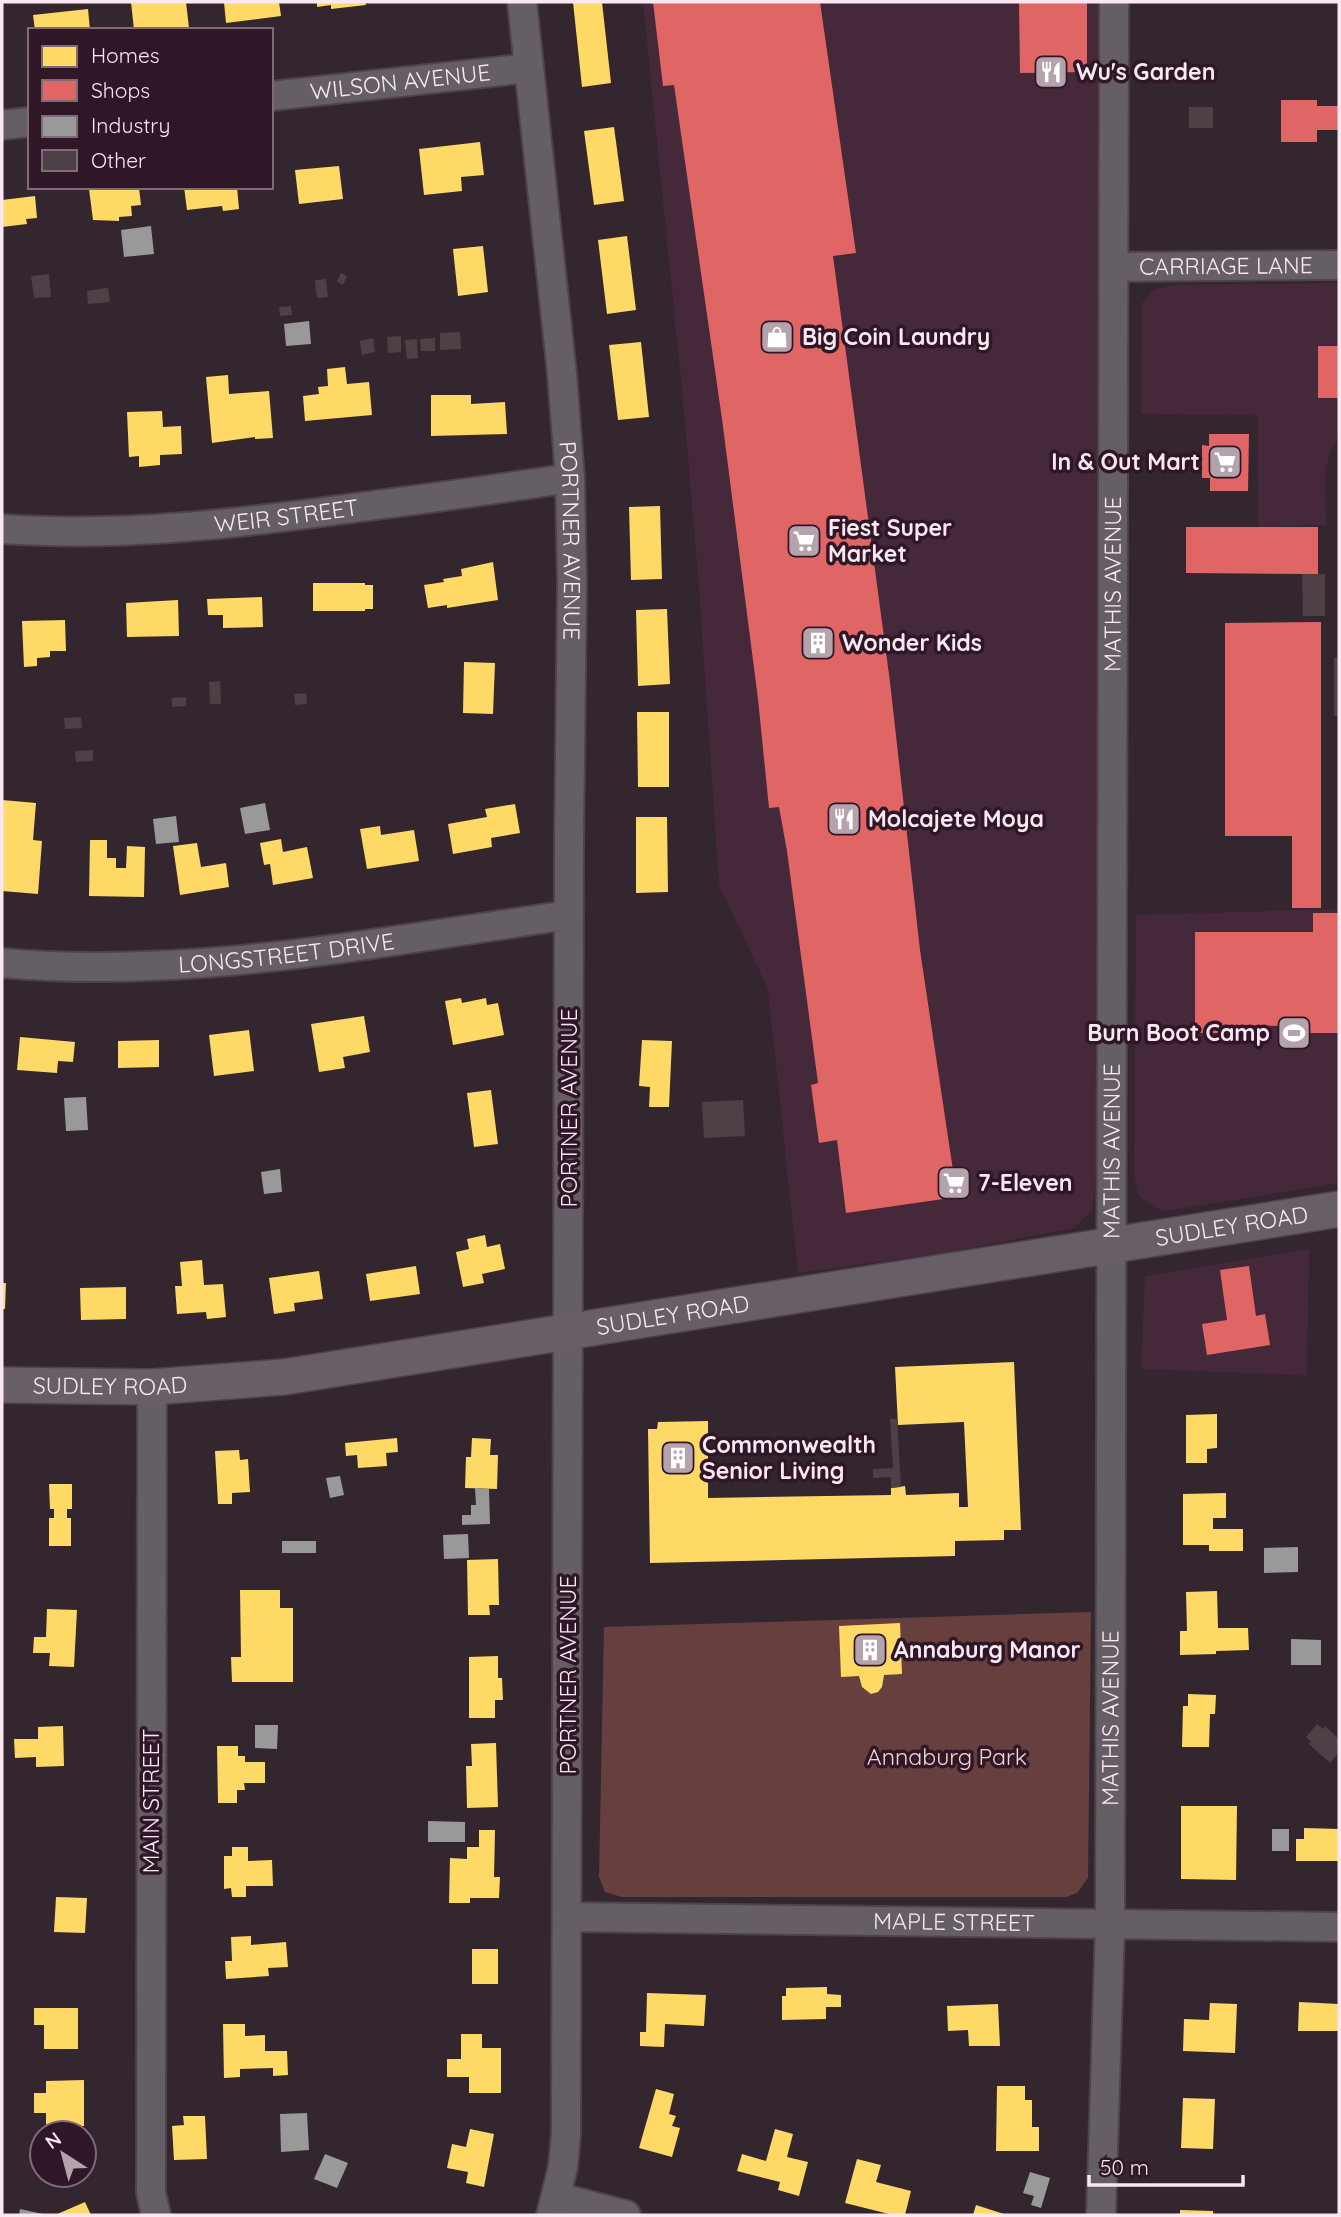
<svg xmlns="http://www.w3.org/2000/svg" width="1341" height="2217" font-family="Quicksand,sans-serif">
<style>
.built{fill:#45283a}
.green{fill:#683f3f}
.homes{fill:#ffd966}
.shops{fill:#e06666}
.industry{fill:#999}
.building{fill:#4d4046}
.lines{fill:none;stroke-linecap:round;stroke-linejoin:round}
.minor-casing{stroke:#4f4249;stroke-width:32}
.major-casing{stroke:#4f4249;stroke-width:38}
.minor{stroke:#655f65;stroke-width:28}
.major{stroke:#685e67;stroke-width:35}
.labels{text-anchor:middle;stroke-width:7;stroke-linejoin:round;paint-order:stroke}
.poi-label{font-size:23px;font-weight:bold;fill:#f9e7f1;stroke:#2f1727;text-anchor:start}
.street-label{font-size:23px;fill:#f9e7f1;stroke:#2f1727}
.park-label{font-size:23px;fill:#f5d3d0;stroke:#2f1727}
</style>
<rect width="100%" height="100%" fill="#34262f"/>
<path class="built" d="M643 2H1099L1102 814 1095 1186 1092 1211 1074 1228 943 1253 798 1273 768 989 719 885 699 589 684 410Z
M1339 283V433L1328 459 1325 475 1326 525 1258 527V415L1141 414 1142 303 1154 290 1174 285Z
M1339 909V1183L1166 1211 1156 1208 1139 1196 1134 1176 1136 915Z
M1309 1249 1307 1375 1141 1369 1145 1276Z"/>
<path class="green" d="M1091 1612 1088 1878 1077 1893 1066 1897H622L605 1892 599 1877 604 1627Z"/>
<path class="homes" d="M131 2H186L189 28 134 30Z
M224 2H279L281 16 226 23Z
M317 2H365L366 5 331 9V5L317 7Z
M573 2H602L611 83 582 87Z
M88 9 90 30H35L33 15Z
M614 127 624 201 594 205 584 131Z
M480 142 484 175 461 177 462 191 424 195 419 149Z
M339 166 343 199 299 204 295 170Z
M105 187 139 188 141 205 131 206 132 216 119 217V221L93 220 89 189Z
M184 187H237L239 209 223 211 222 206 187 210Z
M35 196 37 218 26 219 27 224 2 227V200Z
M627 236 636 310 607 314 598 240Z
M483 246 488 292 458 296 453 249Z
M641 342 649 417 618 420 609 345Z
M345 367 347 384 369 382 372 415 305 421 303 396 319 394 318 387 328 386 327 369Z
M228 375 229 394 269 391 273 438 255 439V437L212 443 206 377Z
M431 395H471V404L505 402 507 434 431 436Z
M162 411 163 427 181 426 182 454 160 455V465L139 467V456L129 457 127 412Z
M660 506 662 579 631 580 629 507Z
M493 562 498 600 447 608V605L428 608 424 585 444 582 443 579 462 576 461 569Z
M313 583H365V585H373V609H365V611H313Z
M262 597 263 627 223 628V615H208L207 599Z
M178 600 179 636 127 637 126 603Z
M667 609 670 684 638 686 636 610Z
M65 620 66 651H50V657L37 658V666L24 667 22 621Z
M464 662 495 663 493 714 463 713Z
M637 712H669V787H638Z
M2 800 36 803 33 840 42 841 38 894 2 891Z
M515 804 520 833 491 838 492 847 453 854 448 824 487 817 485 809Z
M636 817H667L668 892 636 893Z
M380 826 381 835 414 830 419 861 367 869 360 829Z
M281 839 283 852 307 847 313 878 273 885 270 864 264 865 260 843Z
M90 840H107V858H116V868H126L127 846 145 847 144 897 89 896Z
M197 843 201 867 226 863 229 887 180 895 173 846Z
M461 998 462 1003 486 998 487 1005 498 1003 504 1035 453 1045 445 1001Z
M364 1016 370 1052 343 1057 345 1068 319 1072 311 1024Z
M249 1030 254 1071 214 1076 209 1035Z
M20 1037 75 1042 73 1062 58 1061 57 1073 17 1070Z
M159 1040V1067L118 1068V1041Z
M642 1040 672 1041 669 1107H649L650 1087 639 1086Z
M491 1090 498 1144 474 1147 467 1093Z
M485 1235 487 1247 500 1244 505 1269 482 1274 484 1283 463 1287 456 1252 469 1249 467 1239Z
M202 1260 204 1285 223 1284 226 1317 207 1319 206 1312 177 1314 175 1286H182L180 1262Z
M416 1266 420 1294 370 1301 366 1274Z
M319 1271 323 1299 294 1303 295 1311 274 1314 269 1278Z
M2 1283H6L5 1309H2Z
M126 1287V1319L81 1320 80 1288Z
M1014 1362 1021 1530H1004V1540L955 1541V1556L650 1563 648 1429H657L658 1422 708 1421V1498L891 1495V1488L905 1486 906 1495 959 1493V1507H968L964 1422 898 1425 895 1367Z
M1217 1414V1448L1207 1449V1463H1186V1415Z
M397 1438 398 1452 386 1453 387 1466 358 1468 357 1455 346 1456 345 1443Z
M472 1438 491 1439 490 1455H498L497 1489 465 1488 466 1457H471Z
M239 1450 240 1460 248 1459 250 1492 232 1493V1504H218L215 1451Z
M49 1484H72V1509H67V1518H71V1546H49V1518H54V1509H50Z
M1226 1493V1518H1213V1529H1243V1551H1209V1545H1183V1494Z
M498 1559 499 1605H489L490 1615H468L467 1560Z
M240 1590H280V1608H293V1682H232L231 1657H241Z
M1217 1591 1218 1628H1248L1249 1650 1216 1651V1654L1180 1655V1631H1187L1186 1592Z
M47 1609 77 1610 74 1667 49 1666 50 1653H33L34 1637H46Z
M900 1623 902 1674 884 1675 882 1687 878 1692 871 1694 862 1687 859 1676 841 1677 839 1626Z
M498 1656V1678H502L503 1700H495V1718H469V1657Z
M1188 1694 1216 1695 1215 1714H1210L1209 1747H1182L1183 1706H1188Z
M63 1726 64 1766 36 1767V1757L15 1758 14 1739H38V1727Z
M496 1743 498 1807 467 1808 466 1766H472L471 1744Z
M217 1746H238V1756H245V1762H265V1783H244L245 1790H237V1803H218Z
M1181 1806H1237L1236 1880 1181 1879Z
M1304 1828 1339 1829V1861H1296V1839H1304Z
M479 1830H495L494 1877H500L499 1898H470V1903H449L450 1858 467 1859V1847H479Z
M232 1847H248V1861L272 1860 273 1886H246V1897H232L231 1888 224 1889V1856H232Z
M56 1897 87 1898 85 1933 54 1932Z
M251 1936V1945L286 1942 288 1967 268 1968 269 1976 226 1979 225 1961H232L231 1937Z
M472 1949H498V1984H472Z
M827 1987V1994L841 1995V2007H826V2019L782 2020V1996H786V1988Z
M647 1993 706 1995 704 2026 665 2024 664 2047 640 2046V2032H646Z
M1299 2002 1339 2004V2031H1298Z
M1210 2003 1237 2004 1235 2053 1183 2051 1184 2019 1209 2020Z
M998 2004 1000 2046H969L968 2030 948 2031 947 2006Z
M34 2008H78V2049H44V2025H34Z
M223 2024H245V2036L265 2035V2051H287L288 2075 273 2076V2068L240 2069V2077L224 2078Z
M461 2034H482V2048H501V2093H469V2077H447V2059H461Z
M84 2080V2126H46V2113H34V2093H46V2081Z
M997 2086H1025V2100H1032V2127H1039V2151H996Z
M656 2089 674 2094 669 2114 676 2116 672 2126 680 2128 672 2157 639 2148Z
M1183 2098 1215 2099 1213 2149 1181 2148Z
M183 2116H205L207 2159 174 2160 172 2126 184 2125Z
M470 2129 494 2134 484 2187 466 2183 468 2172 447 2168 452 2144 466 2147Z
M775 2129 793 2134 787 2157 808 2162 799 2196 778 2190 780 2182 737 2171 742 2154 766 2161Z
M857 2159 881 2165 876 2182 911 2191 905 2215H893L845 2203Z
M85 2202 91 2215H55Z
M976 2205 1007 2215H973Z
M1180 2210 1213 2211V2215H1180Z"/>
<path class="shops" d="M653 2H820L856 253 833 256 890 682 920 950 957 1197 846 1213 837 1140 819 1143 811 1085 818 1083 787 851 779 807 769 808 758 699 722 419 674 85 663 86Z
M1019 2H1087V72L1020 73Z
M1281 100H1317V106H1339V130H1317V142H1281Z
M1318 346H1339V398H1318Z
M1209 434H1249L1248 491H1210V478H1202V445L1209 446Z
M1186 527H1318V574L1186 573Z
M1321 622V908H1292V836H1225V623Z
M1313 913H1339V1033H1279L1280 1026 1238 1025V1033H1195V932H1313Z
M1249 1266 1256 1316 1265 1314 1270 1345 1207 1355 1202 1324 1227 1320 1220 1270Z"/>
<path class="industry" d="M151 226 154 254 124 257 121 230Z
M309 321 311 344 286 346 284 324Z
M265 803 270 830 245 834 240 808Z
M176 816 179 842 156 844 153 819Z
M86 1097 88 1130 66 1131 64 1098Z
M280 1169 282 1192 264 1194 261 1172Z
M340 1476 344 1495 330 1498 326 1478Z
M475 1488 489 1489 490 1524 462 1525V1515H471V1505H476Z
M468 1534 469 1558 444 1559 443 1535Z
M282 1541H316V1553H282Z
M1298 1547V1572L1264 1573V1548Z
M1291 1639 1321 1640V1665H1291Z
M255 1725H278L277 1749 255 1748Z
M428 1821 465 1822V1842H428Z
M1272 1829H1289V1851H1272Z
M307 2113 309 2150 281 2152 280 2114Z
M325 2154 348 2163 337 2188 314 2179Z
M1030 2172 1050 2178 1041 2208 1031 2205 1034 2196 1023 2193Z
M20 2209 43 2214V2215H19Z"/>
<path class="building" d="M1189 107H1213V128H1189Z
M341 273 347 276 343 285 337 282Z
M49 274 51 297 34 298 31 276Z
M326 279 328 297 317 298 315 280Z
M108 288 110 302 88 304 87 291Z
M291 306 292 315 280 316 279 307Z
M460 332 461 349 440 350V333Z
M401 336V352L388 353 387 337Z
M373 338 375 352 362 355 360 341Z
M435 338V351H421L420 339Z
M417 339 418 358 407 359 405 340Z
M1302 574H1325V616H1303Z
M1334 658H1339V716H1334Z
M220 681 221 704H210L209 682Z
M306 693 307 704 295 705 294 694Z
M186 697V706L172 707V698Z
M81 717 82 728 65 729 64 718Z
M93 750V761L76 762 75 751Z
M743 1100 745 1136 704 1138 702 1102Z
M890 1419H897L901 1487 891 1488V1477L873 1478V1469L893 1468Z
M1317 1724 1323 1729 1325 1726 1339 1739V1752L1330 1763 1309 1744 1311 1741 1306 1737Z"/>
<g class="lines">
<defs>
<g id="minor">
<path id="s1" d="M522 2 562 374 570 478 572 584 569 843 566 2134 563 2167 551 2215"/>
<path id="s2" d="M271 96 529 68"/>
<path d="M2 125 30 122"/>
<path id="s3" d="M1114 267 1339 265"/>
<path id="s4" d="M2 529C120 537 236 524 353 508 425 499 498 489 570 478"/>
<path id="s5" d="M2 963C192 980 382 941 569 915"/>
<path d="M152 1387 151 2193 156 2215"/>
<path id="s6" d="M567 1917 1339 1927"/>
<path d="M557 2197 626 2215"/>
<path id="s7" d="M1101 2215 1110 1925 1114 2"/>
</g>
<g id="major">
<path id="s8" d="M2 1385 152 1387 284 1377 1339 1209"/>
</g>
</defs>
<use href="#minor" class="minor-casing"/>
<use href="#major" class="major-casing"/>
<use href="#minor" class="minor"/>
<use href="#major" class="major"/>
</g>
<defs>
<symbol id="restaurant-square" viewBox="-11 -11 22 22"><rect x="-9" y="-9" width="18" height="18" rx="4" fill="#b4a3ad" stroke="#2f1727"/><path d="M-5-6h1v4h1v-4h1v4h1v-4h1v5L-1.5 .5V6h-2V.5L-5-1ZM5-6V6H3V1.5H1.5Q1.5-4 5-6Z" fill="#fff"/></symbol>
<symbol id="shop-square" viewBox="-11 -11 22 22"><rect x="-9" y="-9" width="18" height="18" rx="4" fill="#b4a3ad" stroke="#2f1727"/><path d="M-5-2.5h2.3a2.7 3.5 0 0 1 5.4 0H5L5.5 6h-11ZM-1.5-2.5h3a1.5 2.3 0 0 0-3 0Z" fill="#fff"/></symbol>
<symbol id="supermarket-square" viewBox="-11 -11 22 22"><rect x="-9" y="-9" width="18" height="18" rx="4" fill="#b4a3ad" stroke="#2f1727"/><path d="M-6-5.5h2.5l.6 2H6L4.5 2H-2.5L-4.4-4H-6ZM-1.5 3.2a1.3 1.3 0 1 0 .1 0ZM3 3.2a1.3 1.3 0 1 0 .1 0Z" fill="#fff"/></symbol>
<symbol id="building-square" viewBox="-11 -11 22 22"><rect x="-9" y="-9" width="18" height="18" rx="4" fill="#b4a3ad" stroke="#2f1727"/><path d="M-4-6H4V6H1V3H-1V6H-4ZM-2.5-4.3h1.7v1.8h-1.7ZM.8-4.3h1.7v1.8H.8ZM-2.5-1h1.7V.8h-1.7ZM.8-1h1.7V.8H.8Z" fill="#fff"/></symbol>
<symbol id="stadium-square" viewBox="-11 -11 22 22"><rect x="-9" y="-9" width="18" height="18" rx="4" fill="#b4a3ad" stroke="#2f1727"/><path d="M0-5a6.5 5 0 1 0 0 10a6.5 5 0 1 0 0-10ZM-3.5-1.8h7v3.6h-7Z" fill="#fff"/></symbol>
</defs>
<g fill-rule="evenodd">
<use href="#restaurant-square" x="1032" y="53" width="38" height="38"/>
<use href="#shop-square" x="758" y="318" width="38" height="38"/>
<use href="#supermarket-square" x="1206" y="443" width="38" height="38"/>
<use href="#supermarket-square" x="785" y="522" width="38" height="38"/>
<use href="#building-square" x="799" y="624" width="38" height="38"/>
<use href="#restaurant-square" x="825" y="800" width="38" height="38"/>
<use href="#stadium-square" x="1275" y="1014" width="38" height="38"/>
<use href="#supermarket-square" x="935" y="1164" width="38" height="38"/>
<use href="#building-square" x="659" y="1439" width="38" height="38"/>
<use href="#building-square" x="851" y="1631" width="38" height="38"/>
</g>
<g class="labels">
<g class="poi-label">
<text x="1076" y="80">Wu's Garden</text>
<text x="802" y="345">Big Coin Laundry</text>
<text x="1200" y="470" text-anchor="end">In &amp; Out Mart</text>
<text x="828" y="536">Fiest Super<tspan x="828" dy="26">Market</tspan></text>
<text x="842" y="651">Wonder Kids</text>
<text x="868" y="827">Molcajete Moya</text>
<text x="1270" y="1041" text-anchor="end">Burn Boot Camp</text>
<text x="978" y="1191">7-Eleven</text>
<text x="702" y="1453">Commonwealth<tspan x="702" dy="26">Senior Living</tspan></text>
<text x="894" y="1658">Annaburg Manor</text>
</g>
<g class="street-label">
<text dy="8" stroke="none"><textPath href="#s2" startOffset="130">WILSON AVENUE</textPath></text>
<text dy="8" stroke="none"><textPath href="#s3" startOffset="112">CARRIAGE LANE</textPath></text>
<text dy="8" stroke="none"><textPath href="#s4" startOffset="285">WEIR STREET</textPath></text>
<text dy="8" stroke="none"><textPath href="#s1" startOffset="541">PORTNER AVENUE</textPath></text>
<text dy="8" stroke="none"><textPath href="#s7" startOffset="1631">MATHIS AVENUE</textPath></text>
<text dy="8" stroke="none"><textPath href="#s5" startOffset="285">LONGSTREET DRIVE</textPath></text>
<text transform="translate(569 1108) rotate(-90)" y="8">PORTNER AVENUE</text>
<text dy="8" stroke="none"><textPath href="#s7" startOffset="1064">MATHIS AVENUE</textPath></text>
<text dy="8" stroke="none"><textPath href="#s8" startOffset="1242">SUDLEY ROAD</textPath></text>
<text dy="8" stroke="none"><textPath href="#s8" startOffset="676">SUDLEY ROAD</textPath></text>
<text dy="8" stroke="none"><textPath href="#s8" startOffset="108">SUDLEY ROAD</textPath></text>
<text transform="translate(568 1675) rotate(-90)" y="8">PORTNER AVENUE</text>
<text dy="8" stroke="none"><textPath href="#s7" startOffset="497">MATHIS AVENUE</textPath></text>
<text transform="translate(151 1801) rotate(-90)" y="8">MAIN STREET</text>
<text dy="8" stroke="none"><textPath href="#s6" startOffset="387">MAPLE STREET</textPath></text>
</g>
<g class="park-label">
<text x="947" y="1765">Annaburg Park</text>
</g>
</g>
<rect width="1341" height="2217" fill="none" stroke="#f9e7f1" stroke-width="7"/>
<rect x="28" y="28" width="245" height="161" fill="#2f1727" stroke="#806a78" stroke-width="2"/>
<rect x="42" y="46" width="35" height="21" fill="#ffd966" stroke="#806a78" stroke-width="2"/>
<text x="91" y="63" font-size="21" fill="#f9e7f1">Homes</text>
<rect x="42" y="80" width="35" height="21" fill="#e06666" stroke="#806a78" stroke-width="2"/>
<text x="91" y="98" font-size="21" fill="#f9e7f1">Shops</text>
<rect x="42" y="116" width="35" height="21" fill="#999999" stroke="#806a78" stroke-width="2"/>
<text x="91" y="133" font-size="21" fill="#f9e7f1">Industry</text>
<rect x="42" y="150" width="35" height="21" fill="#4d4046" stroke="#806a78" stroke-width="2"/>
<text x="91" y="168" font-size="21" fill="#f9e7f1">Other</text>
<g transform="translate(63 2154) rotate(324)"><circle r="33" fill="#2f1727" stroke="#806a78" stroke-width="2"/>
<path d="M0-5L12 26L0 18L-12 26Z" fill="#b4a3ad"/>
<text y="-10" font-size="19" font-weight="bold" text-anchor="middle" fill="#f9e7f1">N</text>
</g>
<path d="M1089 2175v10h154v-10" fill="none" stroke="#f9e7f1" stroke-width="3.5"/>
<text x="1100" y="2175" font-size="21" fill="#f9e7f1" stroke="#2f1727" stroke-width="5" paint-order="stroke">50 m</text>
</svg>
